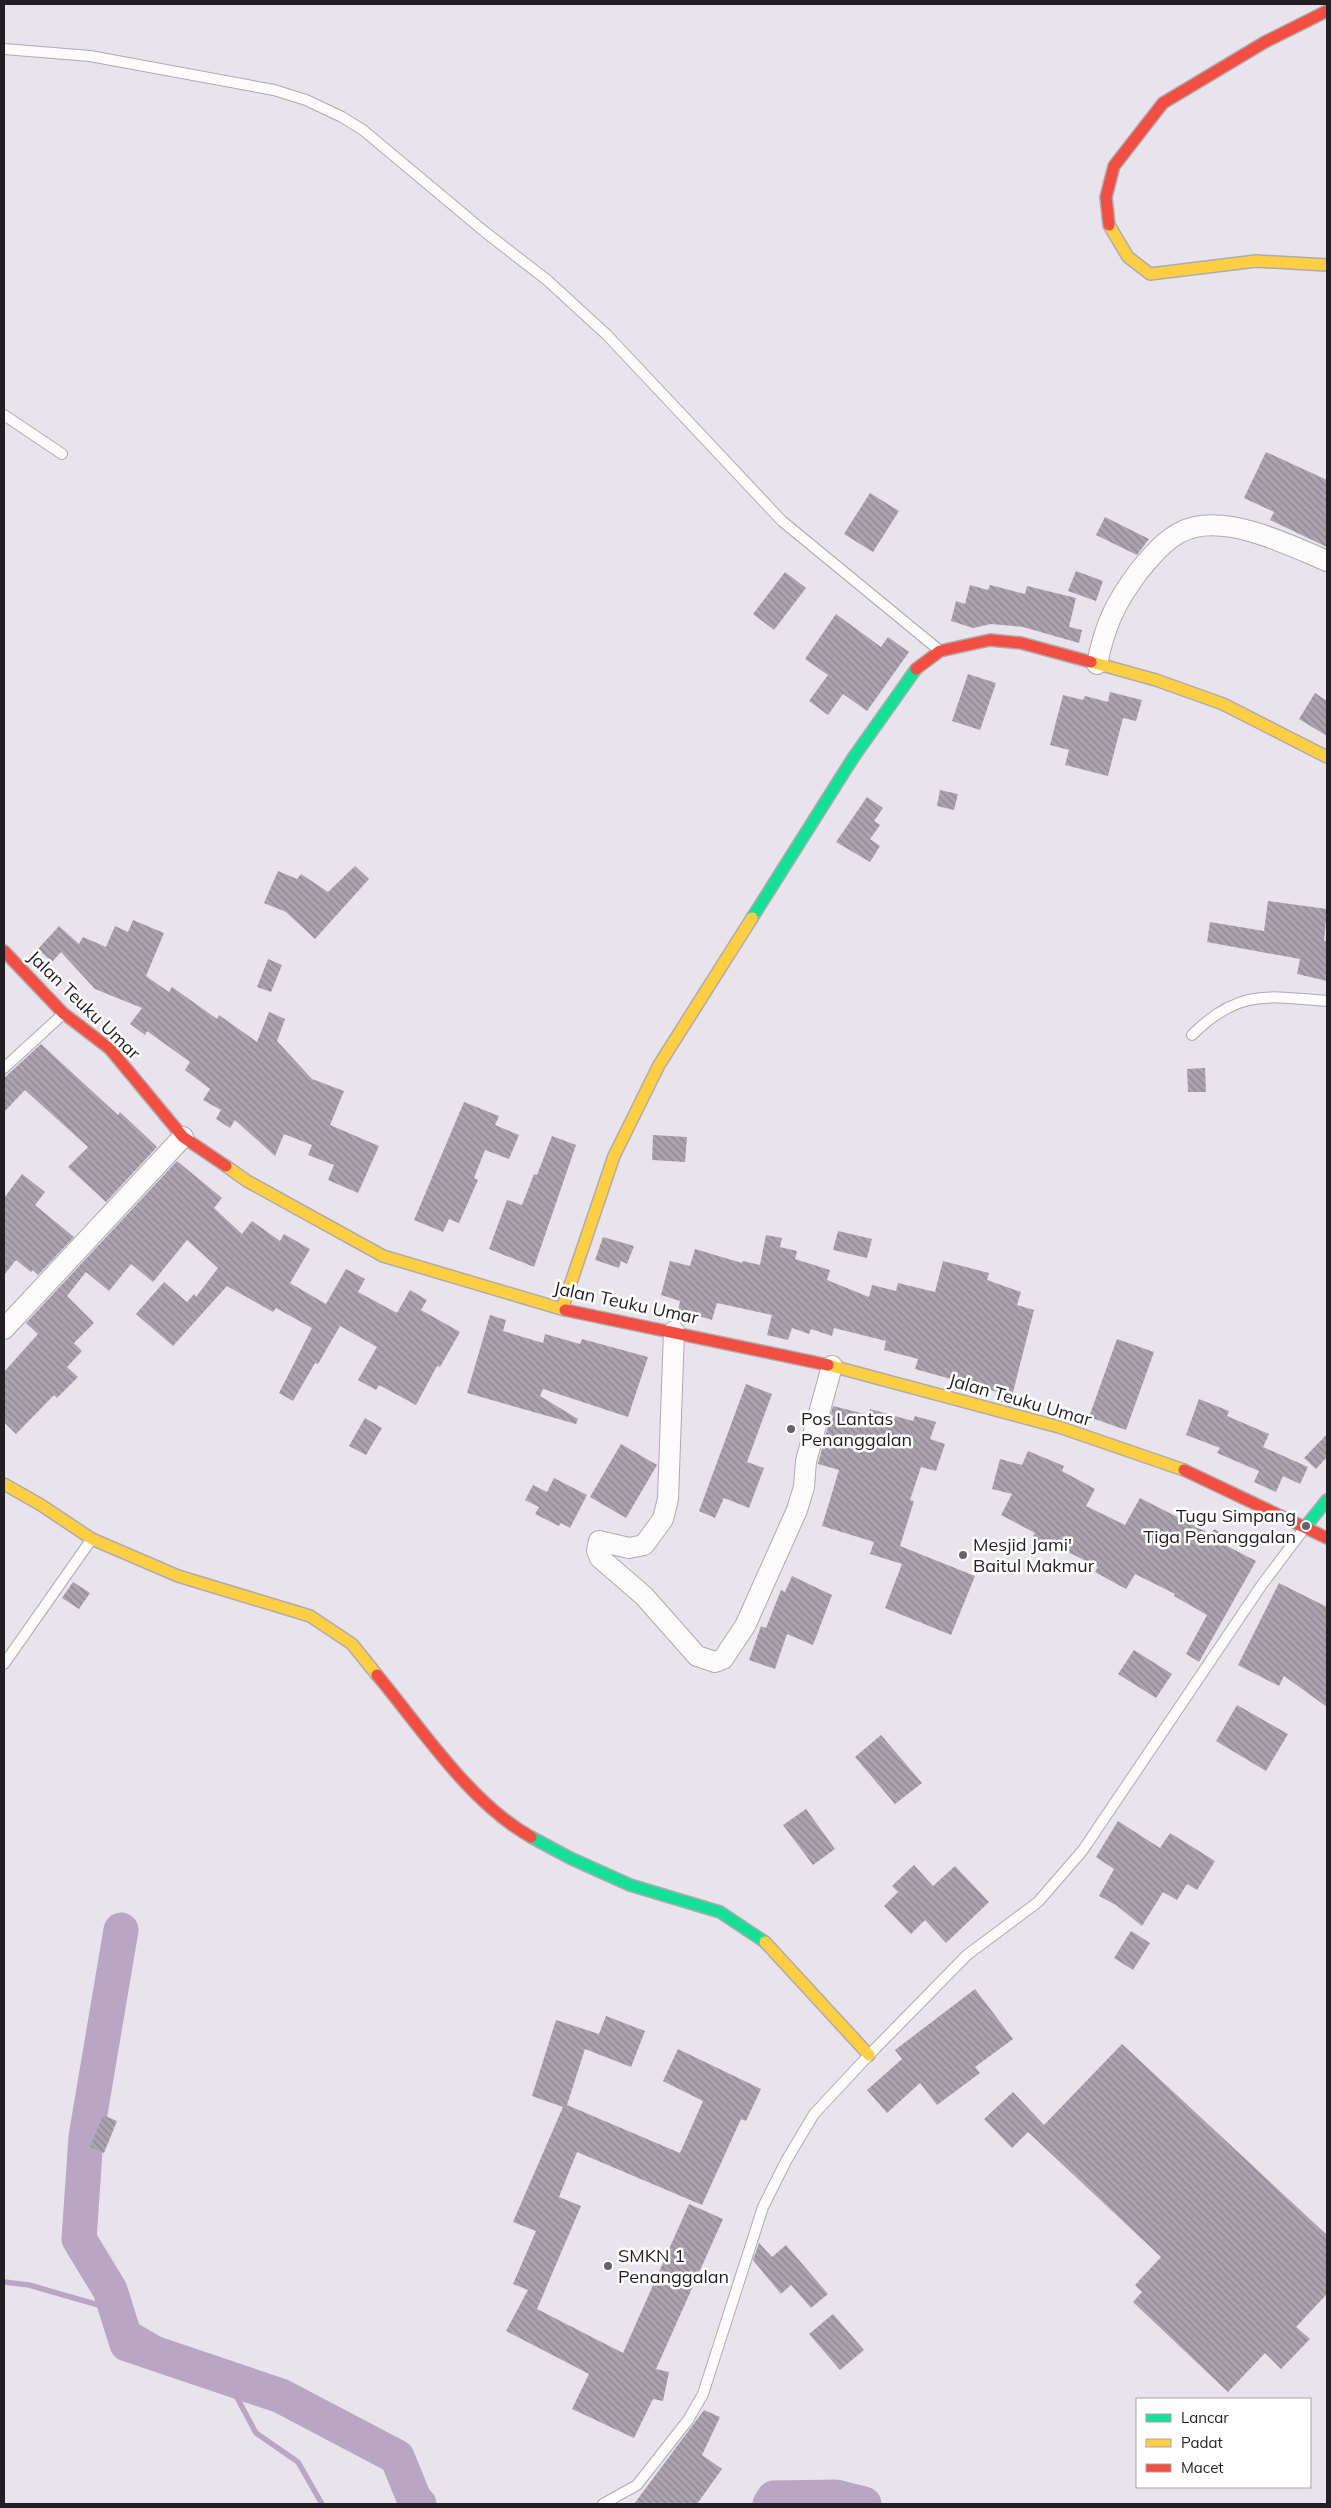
<svg xmlns="http://www.w3.org/2000/svg" width="1331" height="2508" font-family="Mulish,sans-serif">
<style>
.lines{fill:none;stroke-linecap:round;stroke-linejoin:round}
.stream{stroke:#b9a6c4;stroke-width:5.5}
.river{stroke:#b9a6c4;stroke-width:35}
.building{fill:url(#building-back-hatch)}
.lane-casing{stroke:#aeaab1;stroke-width:12}
.street-casing{stroke:#aeaab1;stroke-width:22}
.fast-casing{stroke:#aeaab1;stroke-width:14}
.slow-casing{stroke:#aeaab1;stroke-width:14}
.jam-casing{stroke:#aeaab1;stroke-width:14}
.lane{stroke:#fcfbfc;stroke-width:10}
.street{stroke:#fcfbfc;stroke-width:20}
.fast{stroke:#16e098;stroke-width:11}
.slow{stroke:#ffcf43;stroke-width:11}
.jam{stroke:#f24e42;stroke-width:11}
.poi-dot{fill:#68646a;stroke:#fff;stroke-width:2}
.labels{text-anchor:middle;stroke-width:5;stroke-linejoin:round;paint-order:stroke}
.street-label{font-size:18px;fill:#221f24;stroke:#fff}
.poi-label{font-size:18px;fill:#221f24;stroke:#fff;text-anchor:start}
</style>
<defs>
<pattern id="building-back-hatch" width="6" height="6" patternUnits="userSpaceOnUse" patternTransform="scale(1.25)"><rect width="6" height="6" fill="#aba4b0"/><path d="M-1 5l2 2M0 0l6 6M5-1l2 2" fill="none" stroke="#8b858f"/></pattern>
</defs>
<rect width="100%" height="100%" fill="#e9e4ec"/>
<g class="lines">
<path class="stream" d="M4 2282 29 2285 102 2306 216 2372 233 2390 256 2433 298 2462 322 2504"/>
<path class="river" d="M121 1930 86 2137 79 2239 110 2290 127 2344 281 2396 397 2457 415 2501 419 2504
M770 2504 774 2498 836 2497 864 2504"/>
</g>
<path class="building" d="M1266 452 1327 480V547L1270 520 1274 512 1244 498Z
M870 493 899 511 873 552 844 534Z
M1105 517 1149 539 1137 555 1096 535Z
M1076 571 1103 581 1096 601 1068 591Z
M785 572 806 588 774 630 753 614Z
M970 585 988 590 990 585 1025 594 1027 586 1076 598 1069 627 1082 630 1079 643 1023 627 991 624 973 628 951 621 956 601 965 604Z
M836 614 881 647 888 637 909 652 867 711 843 694 828 715 809 701 828 675 805 659Z
M968 674 996 683 980 730 952 721Z
M1110 692 1142 700 1136 721 1123 718 1108 776 1065 765 1069 750 1050 745 1063 695 1083 700 1085 696 1108 702Z
M1315 693 1327 701V736L1299 719Z
M940 790 958 794 954 810 937 806Z
M867 797 883 808 874 821 880 825 870 839 880 846 870 862 836 842Z
M355 866 369 879 315 939 286 912 264 903 278 871 297 879 301 874 328 892Z
M1268 901 1327 909 1324 941H1327V981L1297 974 1300 959 1207 942 1210 922 1264 931Z
M133 920 164 933 146 976 169 992 172 987 217 1019 219 1015 257 1042 269 1012 285 1019 277 1041 312 1079 344 1091 330 1125 379 1146 358 1193 328 1180 334 1165 308 1155 312 1145 284 1134 275 1156 235 1120 230 1128 216 1119 221 1110 203 1100 210 1089 185 1070 190 1062 147 1031 145 1035 130 1024 142 1008 95 989 61 952 52 962 38 949 59 926 79 944 83 937 106 947 115 926 128 932Z
M268 959 282 965 271 992 257 987Z
M41 1044 118 1115 120 1112 157 1147 106 1202 68 1167 88 1147 25 1090 4 1112V1078Z
M1205 1068 1206 1092H1188L1187 1069Z
M464 1102 499 1116 495 1125 519 1135 509 1159 485 1150 474 1178 478 1180 459 1223 449 1219 443 1232 414 1220Z
M653 1135 687 1137 685 1162 652 1160Z
M552 1136 576 1145 534 1267 489 1249 507 1200 522 1205 534 1174 537 1175Z
M177 1161 222 1198 214 1208 242 1234 252 1221 280 1241 284 1234 310 1249 290 1283 326 1304 346 1269 365 1279 358 1292 397 1313 410 1290 427 1300 421 1310 460 1332 440 1367 437 1366 416 1405 379 1385 376 1390 358 1380 377 1347 340 1326 318 1364 315 1363 293 1401 279 1393 312 1328 276 1308 273 1312 227 1286 173 1346 136 1314 164 1282 187 1302 194 1294 196 1297 218 1268 187 1240 153 1282 131 1264 109 1291 86 1272 67 1296 94 1323 74 1343 82 1351 67 1367 78 1377 57 1398 54 1395 16 1434 4 1422V1372L38 1334 26 1323Z
M22 1174 45 1192 35 1205 74 1237 38 1275 33 1270 31 1272 16 1260 4 1275V1198Z
M838 1231 872 1239 867 1258 833 1250Z
M766 1235 782 1238 780 1247 797 1251 795 1259 830 1270 827 1280 869 1297 872 1285 896 1291 898 1283 935 1292 943 1261 989 1273 987 1280 1021 1292 1017 1305 1034 1310 1012 1396 915 1369 918 1359 884 1350 886 1341 834 1328 832 1336 811 1329 809 1334 792 1328 788 1340 767 1335 772 1315 717 1303 712 1320 678 1310 680 1301 661 1295 670 1261 690 1266 695 1249 742 1263 743 1261 760 1265Z
M603 1237 634 1246 627 1264 621 1261 619 1268 595 1260Z
M490 1315 506 1320 503 1331 543 1343 545 1334 580 1344 582 1339 648 1357 628 1417 543 1389 540 1396 578 1419 576 1424 467 1393Z
M1117 1339 1154 1352 1126 1430 1089 1417Z
M746 1384 772 1394 747 1462 764 1468 749 1508 724 1498 715 1518 699 1511Z
M1199 1399 1229 1411 1227 1416 1269 1434 1263 1447 1308 1467 1300 1484 1283 1476 1276 1492 1254 1482 1259 1471 1217 1453 1220 1448 1186 1435Z
M833 1406 869 1415 870 1409 913 1421 915 1416 936 1422 930 1439 945 1444 936 1471 921 1467 910 1500 914 1501 900 1546 975 1576 951 1635 885 1608 902 1564 870 1554 874 1542 822 1526 839 1470 818 1464Z
M365 1418 382 1428 366 1455 349 1446Z
M1327 1434V1457L1316 1469 1304 1458Z
M621 1444 657 1465 626 1518 590 1497Z
M1028 1451 1064 1466 1062 1471 1095 1489 1086 1506 1125 1525 1140 1498 1211 1534 1214 1529 1231 1540 1227 1546 1256 1561 1199 1662 1186 1654 1207 1615 1174 1596 1175 1594 1135 1574 1126 1589 1095 1572 1098 1567 1062 1549 1060 1553 1032 1538 1035 1533 1001 1515 1012 1494 992 1489 1000 1459 1022 1465Z
M554 1478 587 1495 570 1528 561 1523 559 1526 535 1514 539 1507 525 1500 533 1485 547 1492Z
M792 1576 832 1595 813 1645 787 1634 775 1669 749 1660 761 1626 766 1628 781 1590 785 1592Z
M73 1582 90 1593 79 1609 62 1598Z
M1279 1583 1327 1607V1707L1284 1676 1279 1686 1238 1665Z
M1134 1650 1172 1674 1156 1698 1118 1674Z
M1237 1705 1288 1734 1266 1771 1216 1741Z
M881 1735 922 1783 895 1804 855 1757Z
M806 1809 835 1849 813 1865 783 1825Z
M1118 1821 1160 1848 1170 1833 1215 1861 1197 1890 1187 1884 1177 1900 1163 1892 1142 1926 1116 1905 1099 1896 1114 1869 1096 1857Z
M914 1865 933 1886 955 1866 989 1902 946 1943 925 1920 911 1934 884 1906 898 1892 892 1886Z
M1131 1931 1150 1943 1133 1970 1114 1958Z
M975 1989 1013 2039 975 2067 980 2073 937 2105 920 2083 887 2113 867 2090 902 2059 895 2050Z
M606 2016 645 2031 631 2067 585 2049 567 2105 680 2153 703 2101 663 2081 678 2049 761 2089 746 2121 741 2119 702 2205 577 2152 559 2197 581 2206 537 2309 623 2353 689 2204 723 2219 656 2369 669 2372 663 2401 653 2399 634 2438 572 2409 589 2374 506 2331 528 2290 513 2284 536 2231 513 2222 563 2107 532 2096 556 2020 599 2034Z
M1122 2044 1327 2235V2294L1296 2327 1310 2339 1281 2369 1265 2353 1228 2392 1133 2302 1142 2292 1135 2285 1161 2257 1028 2132 1012 2148 984 2119 1013 2092 1044 2125Z
M103 2115 117 2121 104 2153 90 2147Z
M759 2243 772 2257 786 2245 828 2294 811 2308 791 2285 781 2294 753 2260Z
M833 2314 864 2350 840 2370 809 2334Z
M704 2410 720 2417 702 2455 722 2469 697 2504H634Z"/>
<g class="lines">
<defs>
<path id="lane" d="M4 49 90 56 274 90 306 100 342 117 363 130 485 232 547 280 607 335 782 521 939 650
M4 415 62 454
M1192 1035C1238 989 1267 996 1327 1001
M4 1068 63 1014
M4 1664 91 1540
M603 2504 637 2485 688 2420 703 2394 763 2207 786 2161 814 2114 869 2055 967 1955 1038 1902 1083 1850 1261 1586 1304 1529"/>
<path id="street" d="M1097 664C1105 625 1115 603 1139 571 1154 553 1171 532 1195 527 1236 518 1291 546 1327 561
M4 1329 183 1137
M674 1331 668 1499 663 1519 644 1545 629 1548 599 1541 597 1551 600 1558 644 1596 697 1656 715 1662 723 1659 745 1626 797 1510 804 1487 806 1461 832 1366"/>
<path id="fast" d="M752 918 853 758 916 669
M1306 1526 1327 1500
M531 1837 570 1858 630 1885 720 1912 765 1942"/>
<path id="slow" d="M1109 225 1128 257 1150 274 1256 261 1327 265
M1091 662 1156 680 1223 704 1327 757
M226 1166 247 1181 383 1256 565 1310
M562 1309 614 1156 659 1065 752 918
M828 1365 1059 1427 1184 1470
M4 1484 41 1505 92 1539 178 1576 310 1616 352 1644 377 1675
M765 1942 869 2055"/>
<path id="jam" d="M1109 225 1106 197 1114 166 1163 103 1265 42 1327 11
M916 669 940 651 990 640 1021 643 1091 662
M4 951 63 1013 110 1049 183 1137 226 1166
M565 1310 828 1365
M1184 1470 1327 1538
M377 1675C422 1729 470 1803 531 1837"/>
</defs>
<use href="#lane" class="lane-casing"/>
<use href="#street" class="street-casing"/>
<use href="#fast" class="fast-casing"/>
<use href="#slow" class="slow-casing"/>
<use href="#jam" class="jam-casing"/>
<use href="#lane" class="lane"/>
<use href="#street" class="street"/>
<use href="#fast" class="fast"/>
<use href="#slow" class="slow"/>
<use href="#jam" class="jam"/>
</g>
<g class="poi-dot">
<circle cx="791" cy="1429" r="5"/>
<circle cx="1306" cy="1526" r="5"/>
<circle cx="963" cy="1555" r="5"/>
<circle cx="608" cy="2266" r="5"/>
</g>
<g class="labels">
<g class="street-label">
<text transform="translate(84 1005) rotate(44)" y="6">Jalan Teuku Umar</text>
<text transform="translate(626 1303) rotate(12)" y="6">Jalan Teuku Umar</text>
<text transform="translate(1020 1400) rotate(16)" y="6">Jalan Teuku Umar</text>
</g>
<g class="poi-label">
<text x="801" y="1425">Pos Lantas<tspan x="801" dy="21">Penanggalan</tspan></text>
<text x="1296" y="1522" text-anchor="end">Tugu Simpang<tspan x="1296" dy="21">Tiga Penanggalan</tspan></text>
<text x="973" y="1551">Mesjid Jami'<tspan x="973" dy="21">Baitul Makmur</tspan></text>
<text x="618" y="2262">SMKN 1<tspan x="618" dy="21">Penanggalan</tspan></text>
</g>
</g>
<rect width="1331" height="2508" fill="none" stroke="#221f24" stroke-width="10"/>
<rect x="1136" y="2398" width="175" height="90" fill="#ffffff" stroke="#a7a5a7"/>
<rect x="1146" y="2414" width="25" height="8" fill="#16e098" stroke="#a7a5a7"/>
<text x="1181" y="2423" font-size="15" fill="#221f24">Lancar</text>
<rect x="1146" y="2439" width="25" height="8" fill="#ffcf43" stroke="#a7a5a7"/>
<text x="1181" y="2448" font-size="15" fill="#221f24">Padat</text>
<rect x="1146" y="2464" width="25" height="8" fill="#f24e42" stroke="#a7a5a7"/>
<text x="1181" y="2473" font-size="15" fill="#221f24">Macet</text>
</svg>
